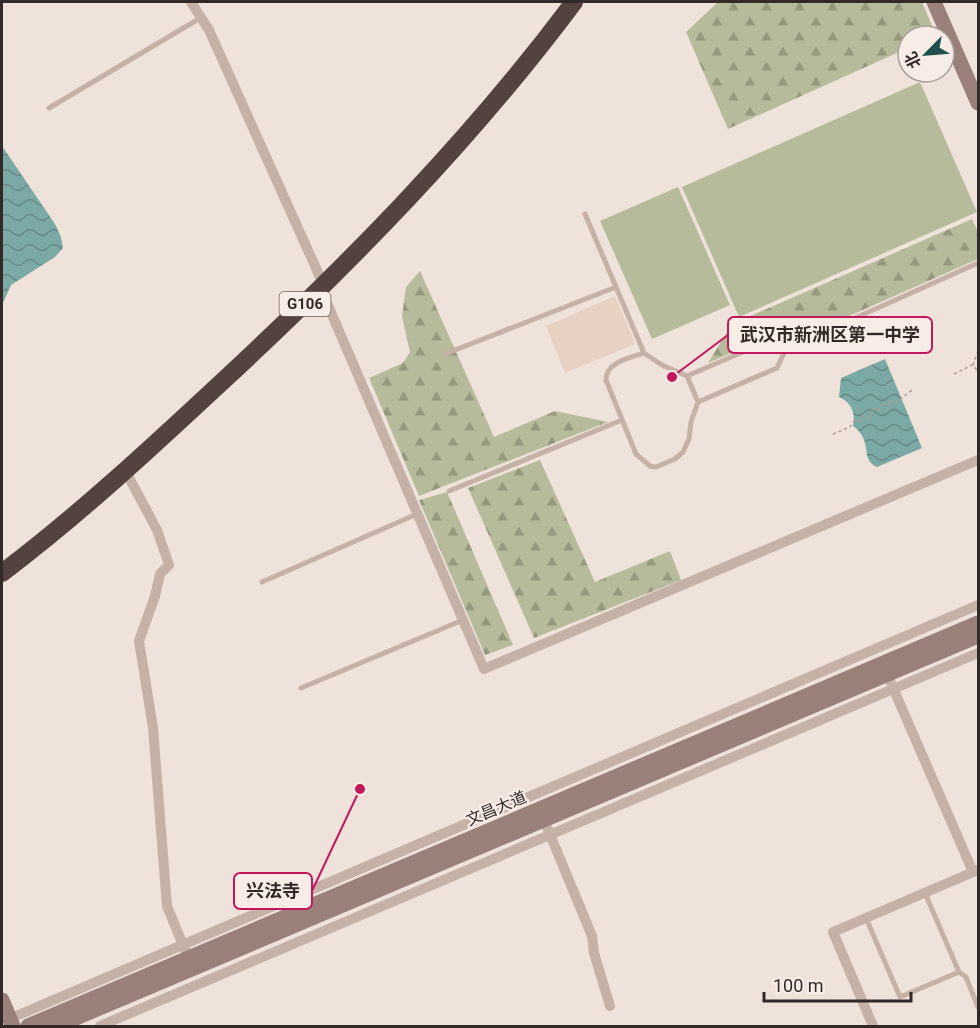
<svg xmlns="http://www.w3.org/2000/svg" width="980" height="1028" font-family="Roboto,'Noto Sans SC',sans-serif">
<style>
.forest{fill:url(#forest-firs)}
.park{fill:#b6bc9b}
.plaza{fill:#e6d1c2}
.water{fill:url(#water-waves)}
.lines{fill:none;stroke-linecap:round;stroke-linejoin:round}
.path{stroke:#b19b91;stroke-width:1.5;stroke-dasharray:3 3;stroke-linecap:butt}
.lane{stroke:#c6b1a7;stroke-width:5}
.street{stroke:#c6b1a7;stroke-width:10}
.secondary{stroke:#998079;stroke-width:15}
.highway{stroke:#53423f;stroke-width:18}
.labels{text-anchor:middle;stroke-width:4.5;stroke-linejoin:round;paint-order:stroke}
.shield{fill:#f7ede6;stroke:#6e6460;stroke-width:1.5}
.shield-label{font-size:15px;font-weight:bold;fill:#332927}
.street-label{font-size:16px;fill:#332927;stroke:#f7ede6}
.leader{fill:none;stroke:#c2185b;stroke-width:2}
.callout-dot{fill:#c2185b;stroke:#f7ede6;stroke-width:2}
.callout{fill:#f7ede6;stroke:#c2185b;stroke-width:2}
.callout-label{font-size:18px;text-anchor:middle;font-weight:bold;fill:#332927}
</style>
<defs>
<pattern id="forest-firs" width="22" height="20" patternUnits="userSpaceOnUse" patternTransform="scale(1.5)"><rect width="22" height="20" fill="#b6bc9b"/><path d="M5 1l3.5 6h-7zM16 11l3.5 6h-7z" fill="#95997e"/></pattern>
<pattern id="water-waves" width="16" height="10" patternUnits="userSpaceOnUse" patternTransform="scale(1.5)"><rect width="16" height="10" fill="#7ba9a5"/><path d="M0 5q4-4 8 0t8 0" fill="none" stroke="#658a86"/></pattern>
</defs>
<rect width="100%" height="100%" fill="#efe2da"/>
<path class="forest" d="M718 2H922L936 35 908 36V48L728 129 686 32Z
M972 219 978 232V259L786 344 764 339 708 363 732 324Z
M420 271 494 437 555 411 608 422 419 496 369 378 403 363 410 352 402 316 406 287Z
M540 460 595 582 670 551 681 580 534 638 468 488Z
M447 492 513 645 485 655 419 500Z"/>
<path class="park" d="M920 82 977 212 739 317 682 187Z
M678 187 730 305 652 339 600 221Z"/>
<path class="plaza" d="M615 296 635 344 565 373 546 326Z"/>
<path class="water" d="M2 146 55 224 61 237 63 248 55 257 11 285 2 305Z
M885 359 922 448 877 467C859 459 874 441 853 426 856 413 851 402 839 397L841 378Z"/>
<g class="lines">
<path class="path" d="M978 351 973 365 978 372
M954 374 972 365
M833 434 850 427 854 421H861L862 416 869 418 873 409 879 410 883 404 890 405V401L897 402 912 390"/>
<path class="lane" d="M49 108 202 17
M585 214 644 353
M786 349 978 263
M445 354 616 287
M687 376 662 365 644 353C629 358 606 362 606 380L636 454 650 466 656 467 675 459 683 452 689 439 691 422 698 402 777 368 786 349 766 342 687 376 698 402
M449 491 622 420
M262 582 417 514
M301 688 463 620
M866 918 900 997 959 972 925 893
M959 972 966 977 978 1007"/>
<path class="street" d="M191 2 209 30 324 286
M321 289 484 669 978 460
M125 470 157 530 169 565 160 574 155 596 139 641 153 728 167 906 185 950
M887 674 973 872
M544 820 592 936 594 953 610 1006
M2 1022 978 605
M100 1026 978 653
M873 1026 833 932 978 870"/>
<path class="secondary" d="M934 2 978 103
M2 1000 13 1026
M28 1026 978 623
M57 1026 978 636"/>
<path class="highway" d="M2 573C80 514 152 447 224 380 350 263 471 140 574 2"/>
</g>
<g class="labels">
<rect class="shield" x="279.5" y="292" width="51" height="24" rx="4.5"/>
<g class="shield-label">
<text x="305" y="309">G106</text>
</g>
<g class="street-label">
<text transform="translate(496 808) rotate(-23)" y="6">文昌大道</text>
</g>
</g>
<path class="leader" d="M672 377L728 335M360 789L312 891"/>
<g class="callout-dot">
<circle cx="672" cy="377" r="6"/>
<circle cx="360" cy="789" r="6"/>
</g>
<g class="callout">
<rect x="728" y="317" width="204" height="36" rx="6"/>
<rect x="234" y="873" width="78" height="36" rx="6"/>
</g>
<g class="callout-label">
<text x="830" y="341">武汉市新洲区第一中学</text>
<text x="273" y="897">兴法寺</text>
</g>
<rect width="980" height="1028" fill="none" stroke="#332927" stroke-width="6"/>
<g transform="translate(926 54) rotate(245)"><circle r="28" fill="#f7ede6" stroke="#a99f9a" stroke-width="1.5"/>
<path d="M0-4.5L10 22L0 15L-10 22Z" fill="#20514e"/>
<text y="-9" font-size="16" font-weight="bold" text-anchor="middle" fill="#332927">北</text>
</g>
<path d="M764 992v9h147v-9" fill="none" stroke="#332927" stroke-width="3"/>
<text x="773" y="992" font-size="18" fill="#332927" stroke="#f7ede6" stroke-width="4.5" paint-order="stroke">100 m</text>
</svg>
